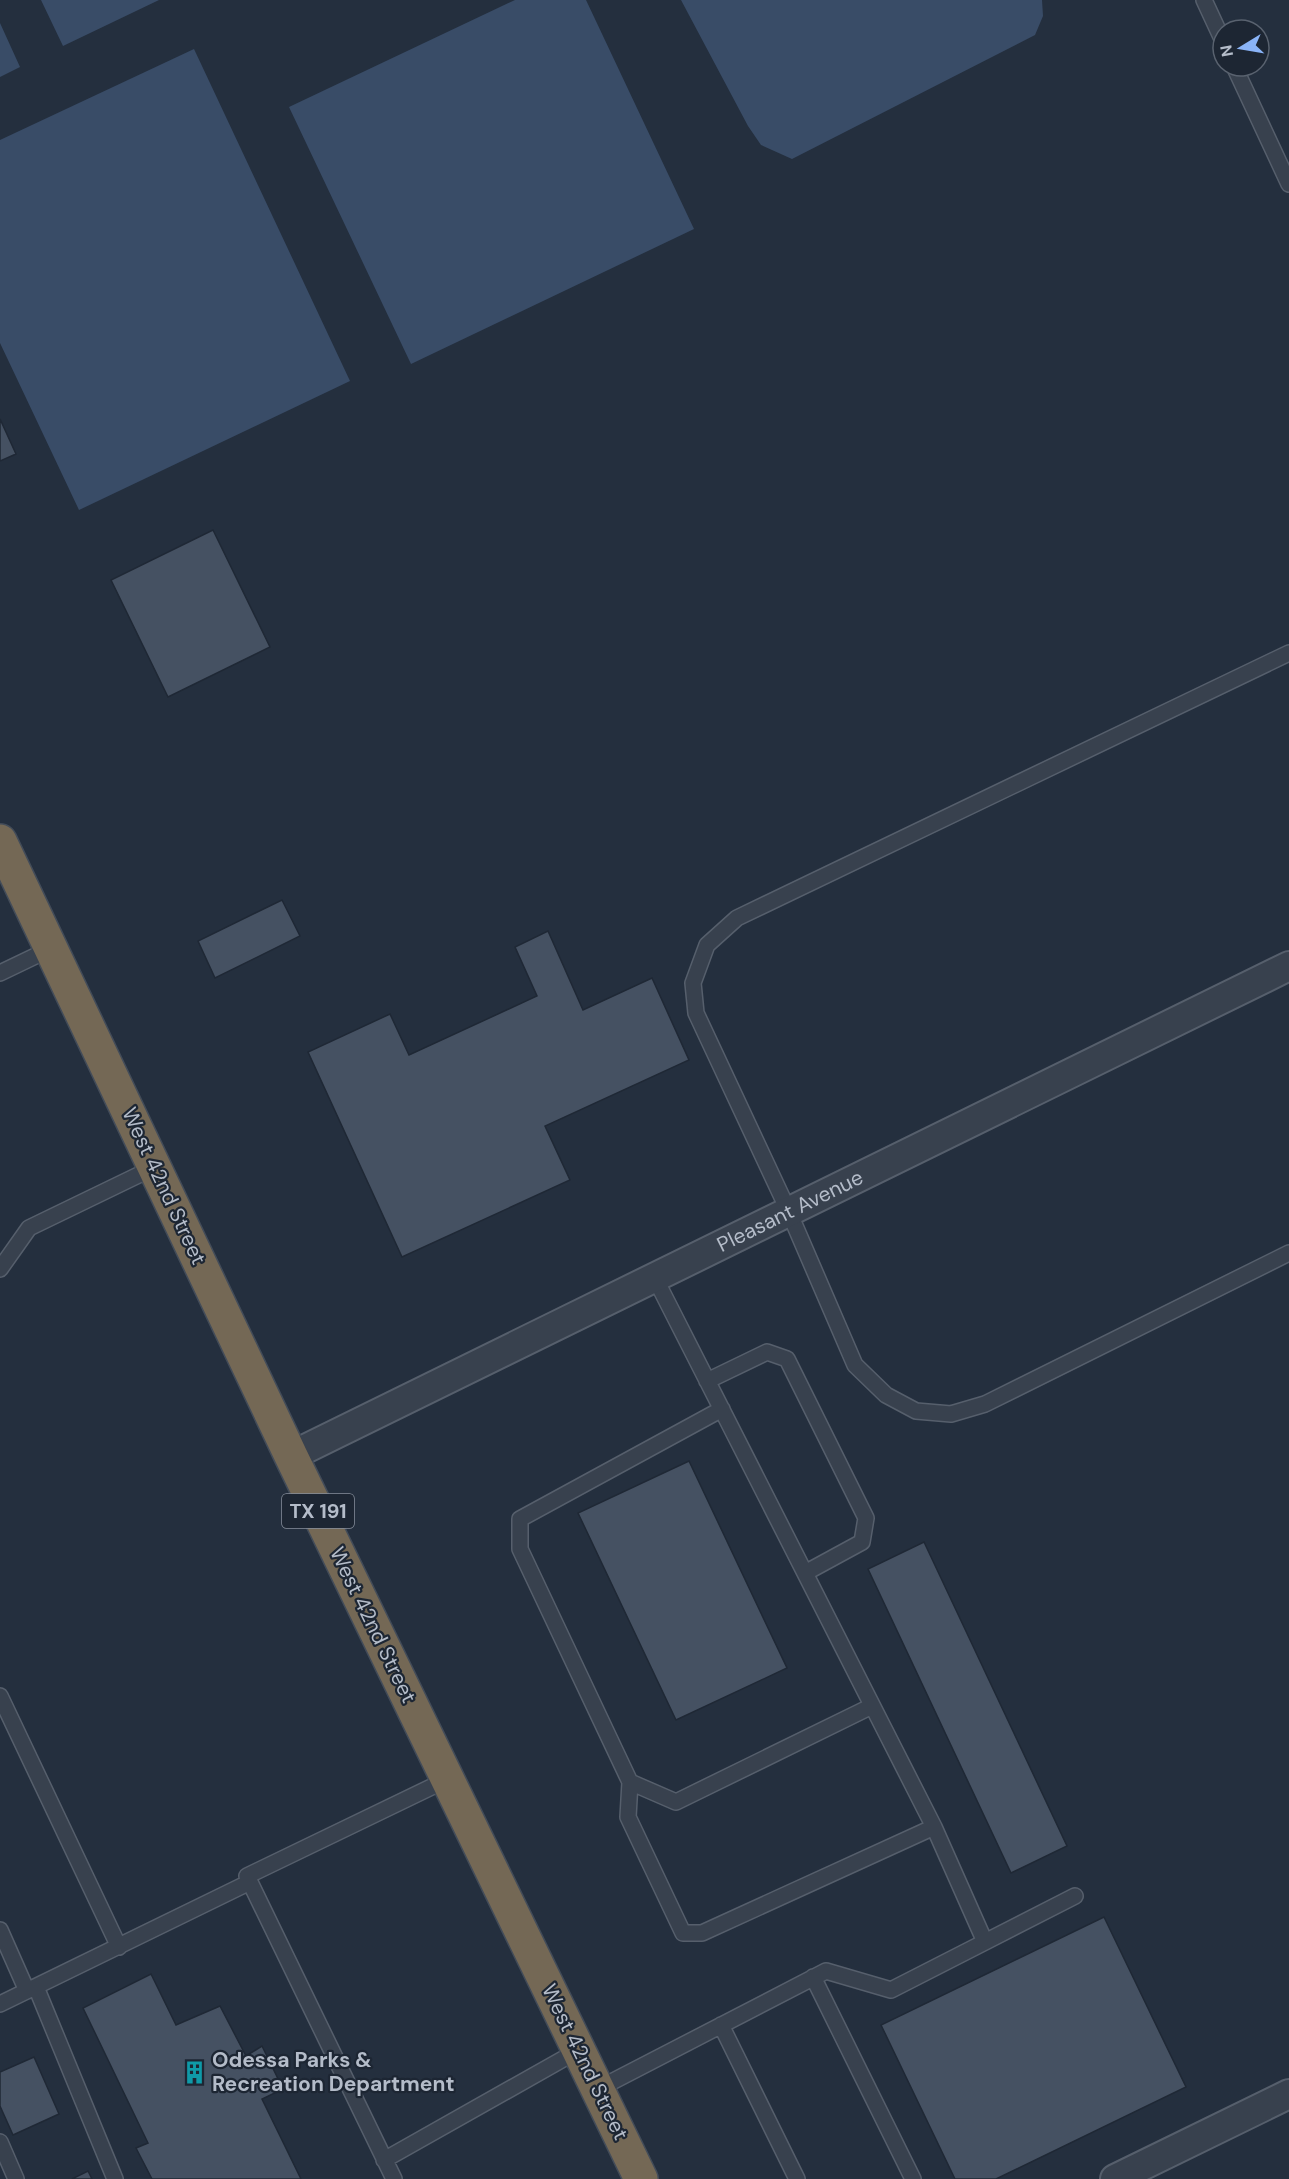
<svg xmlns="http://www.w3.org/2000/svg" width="1289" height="2179" font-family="'DM Sans',sans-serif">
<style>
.water{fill:#394c67}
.building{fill:#455162;stroke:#1f2835;stroke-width:1.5}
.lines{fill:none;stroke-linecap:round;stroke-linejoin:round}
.lane-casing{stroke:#565f6c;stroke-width:18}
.street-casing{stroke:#565f6c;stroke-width:32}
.highway-casing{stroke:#434c59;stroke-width:36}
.lane{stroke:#38414e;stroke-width:15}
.street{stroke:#38414e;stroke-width:28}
.highway{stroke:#746855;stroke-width:33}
.labels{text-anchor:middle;stroke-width:4.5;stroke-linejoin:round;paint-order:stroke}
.shield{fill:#1d2633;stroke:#878f9c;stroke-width:1.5}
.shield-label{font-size:20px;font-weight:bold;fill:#b4bcc9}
.street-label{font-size:21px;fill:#b4bcc9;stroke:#1d2633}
.poi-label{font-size:21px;font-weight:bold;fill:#b4bcc9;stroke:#1d2633;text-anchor:start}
</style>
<rect width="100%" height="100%" fill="#242f3e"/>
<path class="water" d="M41 0H159L63 46Z
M515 0H586L694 229 411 364 289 107Z
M681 0H1042L1043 16 1035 35 792 159 761 145 748 126Z
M0 23 20 67 0 77Z
M194 49 350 381 79 510 0 343V140Z"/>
<path class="building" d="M0 419 16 454 0 461Z
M213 530 270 647 168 697 111 580Z
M282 900 300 936 215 978 198 941Z
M548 931 583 1010 652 978 689 1060 545 1126 570 1180 402 1257 308 1052 390 1014 409 1055 537 996 515 947Z
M689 1461 787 1668 676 1720 578 1513Z
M924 1542 1067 1846 1011 1873 868 1569Z
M1104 1917 1186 2087 996 2179H955L881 2025Z
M151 1974 176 2025 220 2006 246 2056 262 2046 283 2089 262 2099 301 2179H152L136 2148 148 2143 83 2008Z
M34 2057 59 2114 13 2135 0 2106V2072Z
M88 2171 92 2179H72Z"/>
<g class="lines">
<defs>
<path id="lane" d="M1204 0 1223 41
M1234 66 1289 184
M1289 653 737 918 707 945 693 983 696 1013 789 1212 855 1365 886 1395 916 1411 951 1414 985 1404 1289 1253
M0 973 52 948
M0 1269 29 1228 155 1167
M707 1381 767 1352 787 1359 866 1518 862 1542 805 1573
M722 1409 520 1519V1549L630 1782 676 1802 872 1706
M0 1696 119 1947
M630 1782 628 1817 683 1933H702L934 1827
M0 1930 27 1991
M985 1942 1075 1896
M813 1977 913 2179
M36 1987 115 2179
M0 2004 250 1882
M721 2025 797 2179
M598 2089 826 1971 891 1990 985 1942 934 1827 655 1278
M0 2142 16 2179
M384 2160 579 2050
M394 2179 247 1876 448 1779"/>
<g id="street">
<path id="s1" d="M291 1456 1289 966"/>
<path d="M1115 2179 1289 2094"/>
</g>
<path id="highway" d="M0 841 291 1456 641 2179"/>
</defs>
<use href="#lane" class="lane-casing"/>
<use href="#street" class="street-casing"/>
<use href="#highway" class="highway-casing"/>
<use href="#lane" class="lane"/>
<use href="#street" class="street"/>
<use href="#highway" class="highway"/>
</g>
<defs>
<symbol id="building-bare" viewBox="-9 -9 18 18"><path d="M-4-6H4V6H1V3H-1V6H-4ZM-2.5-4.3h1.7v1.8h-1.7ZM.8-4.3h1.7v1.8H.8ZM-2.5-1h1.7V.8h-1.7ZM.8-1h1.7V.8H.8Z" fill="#0f9aa8" stroke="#1d2633" stroke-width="2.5" paint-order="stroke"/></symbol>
</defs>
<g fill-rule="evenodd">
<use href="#building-bare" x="178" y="2056" width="33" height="33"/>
</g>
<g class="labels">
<rect class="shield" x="282" y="1494" width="72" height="34" rx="4.5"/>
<g class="shield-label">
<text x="318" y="1518">TX 191</text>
</g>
<g class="street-label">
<text transform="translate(164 1186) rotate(65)" y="7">West 42nd Street</text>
<text dy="7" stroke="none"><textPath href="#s1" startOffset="556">Pleasant Avenue</textPath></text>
<text transform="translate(373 1625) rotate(64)" y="7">West 42nd Street</text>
<text transform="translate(585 2062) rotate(64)" y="7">West 42nd Street</text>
</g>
<g class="poi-label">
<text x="212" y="2067">Odessa Parks &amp;<tspan x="212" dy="24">Recreation Department</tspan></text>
</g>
</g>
<g transform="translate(1241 48) rotate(259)"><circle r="28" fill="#1d2633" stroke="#59626f" stroke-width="1.5"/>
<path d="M0-4.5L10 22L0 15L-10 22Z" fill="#8ab4f8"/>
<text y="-9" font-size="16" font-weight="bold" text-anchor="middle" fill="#b4bcc9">N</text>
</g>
</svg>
